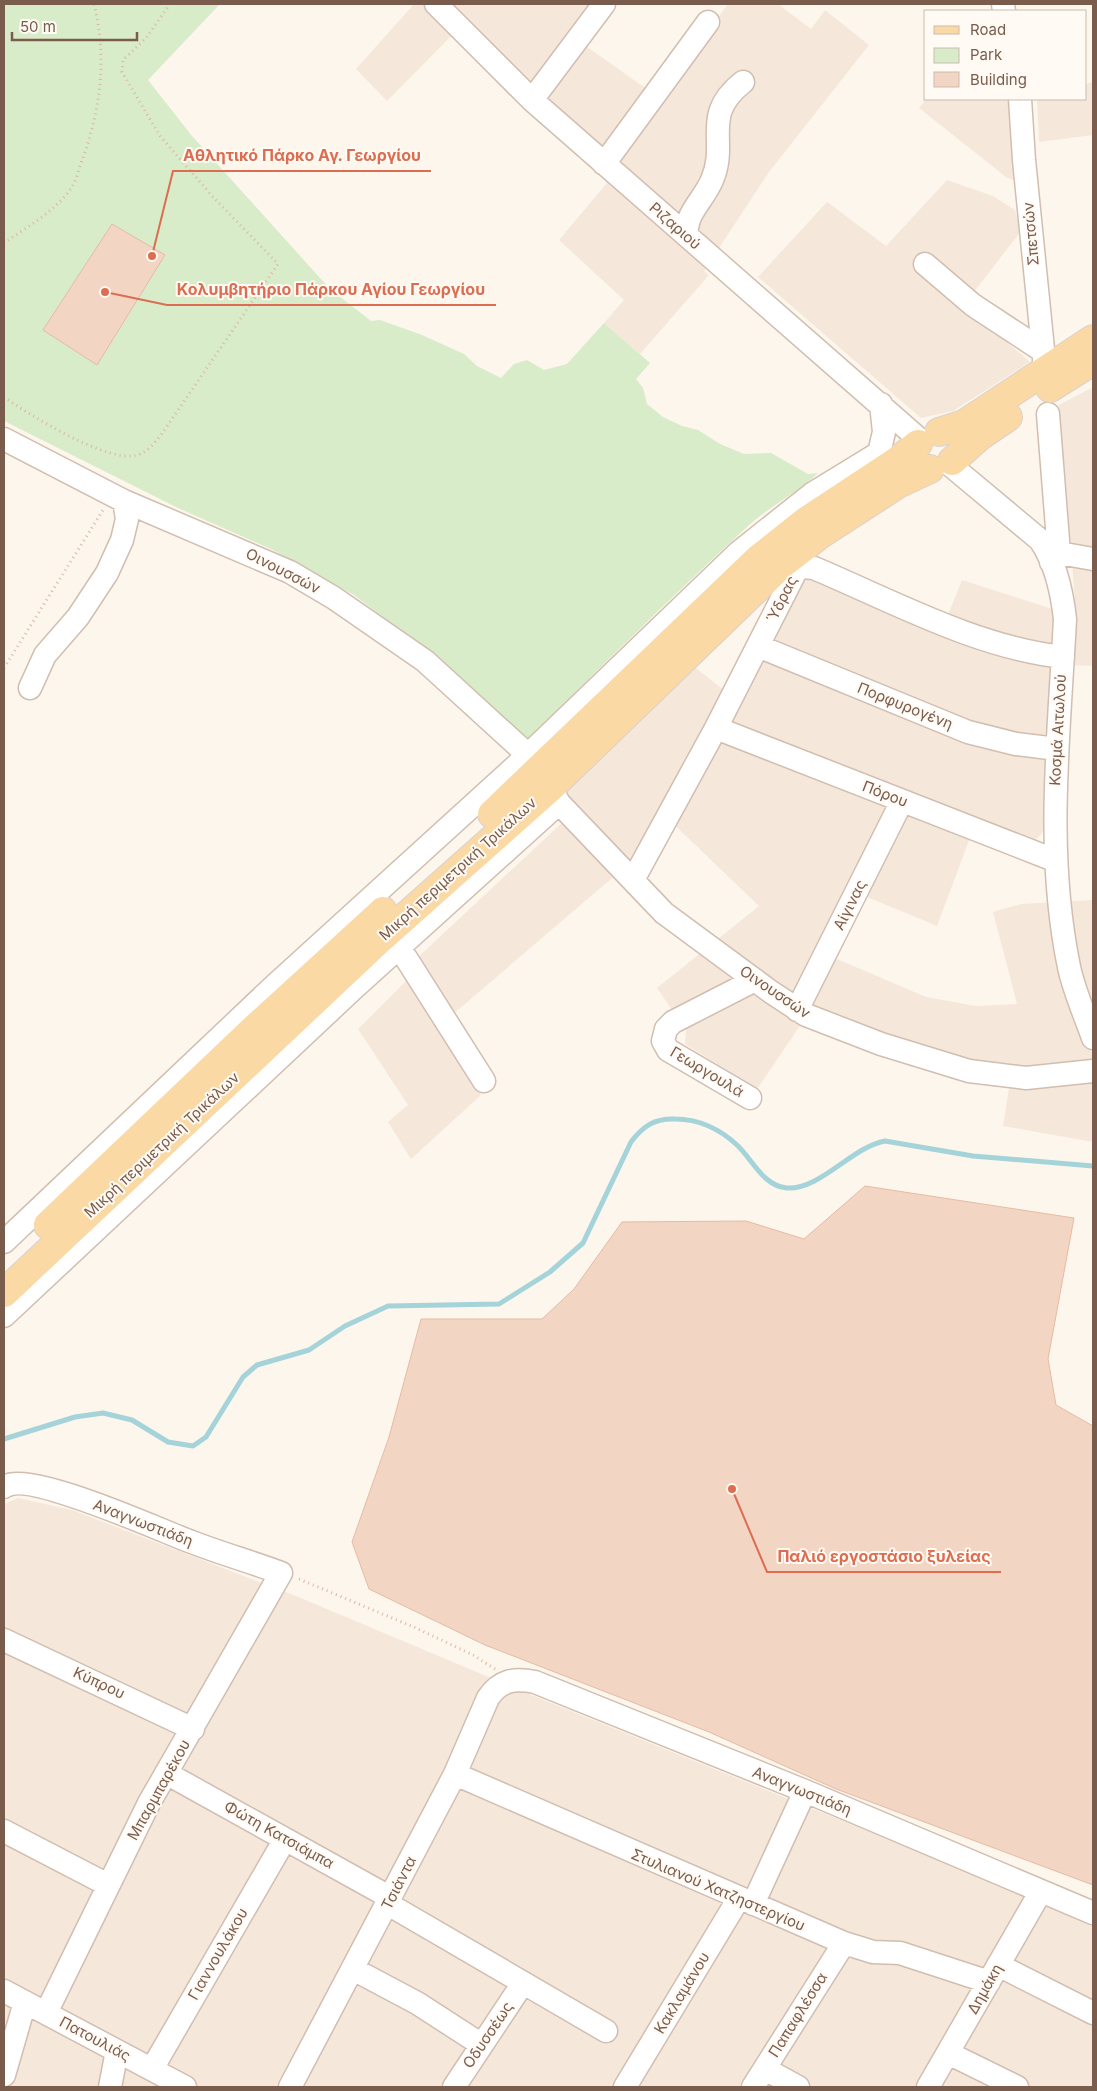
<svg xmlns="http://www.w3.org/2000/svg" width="1097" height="2091" font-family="Inter,sans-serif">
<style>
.residential{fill:#f5e8da}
.green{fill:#d8ecc9}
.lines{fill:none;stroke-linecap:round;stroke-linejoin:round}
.stream{stroke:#a5d3da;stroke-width:5}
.building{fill:#f3d5c3;stroke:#e6bba3}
.minor-casing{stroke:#d1beb0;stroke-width:25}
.major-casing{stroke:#dad1cd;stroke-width:30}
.path{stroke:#d9b8a5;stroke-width:3;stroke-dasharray:1 4;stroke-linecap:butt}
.minor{stroke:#fff;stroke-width:22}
.major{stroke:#fbd9a5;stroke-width:28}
.labels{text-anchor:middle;stroke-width:4;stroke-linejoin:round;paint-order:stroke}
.street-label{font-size:15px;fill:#7a5c4d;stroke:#fffaf3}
.leader{fill:none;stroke:#dc6d51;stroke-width:2}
.callout-dot{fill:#dc6d51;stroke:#fffaf3;stroke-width:2}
.callout-label{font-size:16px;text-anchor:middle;font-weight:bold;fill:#dc6d51;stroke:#fffaf3;stroke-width:4;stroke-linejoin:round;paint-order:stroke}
</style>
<rect width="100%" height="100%" fill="#fdf6ec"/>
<path class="residential" d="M414 4H598L573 37 658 97 728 4H778L811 29 825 10 869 45 769 172 704 271 709 275 640 354 604 323 624 300 559 240 622 165 513 66 467 20 387 101 356 69Z
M1093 82V135L1039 142 1037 99H1086V84Z
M926 99H1008L1016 181 1006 177 919 108Z
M947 180 993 196 1015 210 1021 231 964 305 1030 362 953 411 921 418 758 277 827 202 886 246Z
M1093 387V666L1053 664 1046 827 1038 838 1030 842 976 822 937 926 848 889 816 950 926 997 976 1006 1017 1004 993 912 1021 904 1093 900V1006L1075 1007 1093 1056V1142L1003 1126 1012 1069 973 1064 804 1020 757 1089 685 1044 686 1030 657 988 759 906 663 814 639 855 438 1027 481 1095 411 1159 388 1122 408 1105 358 1029 419 968 415 960 579 807 564 792 692 665 739 702 806 575 941 632 962 580 1074 616 1075 600 1059 405Z
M18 1498 72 1510 296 1596 534 1696 912 1849 1093 1926V2087H4V1504Z"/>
<path class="green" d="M4 4H220L148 80 192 136 329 288 371 321 380 320 422 335 464 354 477 366 501 378 514 364 527 360 544 370 567 364 604 323 650 363 636 379 643 388 647 404 663 417 682 426 698 430 720 444 744 454 771 453 808 474 818 473C797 493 770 506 748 526 673 595 600 668 527 740L442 662 354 595 271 549 178 508 4 421Z"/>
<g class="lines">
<path class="stream" d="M4 1439 75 1417 103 1413 132 1420 168 1442 193 1446 206 1437 243 1377 257 1365 309 1350 345 1326 388 1306 499 1304 550 1272 583 1243 631 1142C643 1126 655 1118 675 1119 698 1119 720 1129 737 1145 753 1160 763 1186 787 1188 820 1190 852 1147 885 1141L973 1156 1093 1166"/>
</g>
<path class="building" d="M112 224 165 255 97 365 43 330Z
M865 1186 1074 1218 1048 1359 1056 1405 1093 1426V1885L836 1789 709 1732 485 1645 369 1589 352 1542 389 1437 421 1319H542L574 1289 622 1222 746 1221 804 1239Z"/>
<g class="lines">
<defs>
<path id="minor" d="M436 4 532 100 920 440
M1003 4 1004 11
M1020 99 1024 160 1045 369
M532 100 604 4
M604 164 708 22
M686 235C687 228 688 219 692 213 698 202 707 192 712 180 729 141 700 116 743 82
M925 264 973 305 1043 351
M1048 414 1059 553 1051 562
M4 439 124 501 290 572 334 598 425 661 528 755
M949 464 1040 540C1056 563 1062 592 1065 619 1059 736 1045 851 1069 967 1074 991 1085 1015 1093 1038
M1059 553 1093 559
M758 646 968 732 1016 744 1057 749
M30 688 45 655 78 617 107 573 122 540 127 519 124 501
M716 728 1054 860
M552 790 559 803 664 913 771 992 806 1015 881 1044 969 1071 1026 1078 1093 1071
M633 880 716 728 797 569 802 567 814 568C892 601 978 648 1063 657
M406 958 484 1081
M797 1010 902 801
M750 1098 668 1050 663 1041 666 1029 673 1022 755 980
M4 1242 274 986 528 755 739 552 812 494 879 453 884 432 881 404
M4 1316 352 990 559 803
M4 1487C27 1470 155 1528 184 1539 216 1552 249 1561 281 1573L149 1803 46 2013
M4 1640 193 1729
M166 1773 391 1898
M455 1774 844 1943 873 1952 900 1953 989 1982
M4 1831 108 1885
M388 1904 606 2031
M753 1904 805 1791
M998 1965 1093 2013
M353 1969 417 2003 482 2045
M4 1991 185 2087
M948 2053 1017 2087
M152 2069 285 1839
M765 2069 798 2087
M4 2075 25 2002
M110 2087 117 2051
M290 2087 455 1774 488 1698C500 1680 514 1678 535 1682L805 1791 1093 1913
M454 2087 523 1983
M625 2087 739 1898
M753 2087 844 1943
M928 2087 1041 1891"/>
<path id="major" d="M1050 388 1093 361
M939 432 964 424 1093 339
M952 461 980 436 1008 417
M492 814 758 559 806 521 897 461 918 444
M48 1225 255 1028 383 911
M4 1293 379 940 551 787 781 565 821 534 898 484 930 469"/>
</defs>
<use href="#minor" class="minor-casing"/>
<use href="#major" class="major-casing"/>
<path class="path" d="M4 243C27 227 56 211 72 187 77 179 79 167 83 158 101 107 107 57 94 4
M4 397C28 414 108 464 137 455 148 452 153 444 161 435L278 264 214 198 160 136 122 72 123 60 146 38 170 4
M4 668 103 510
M299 1579 416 1628 473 1655 495 1669"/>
<use href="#minor" class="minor"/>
<use href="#major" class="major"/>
</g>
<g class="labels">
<g class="street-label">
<text transform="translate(675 226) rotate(41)" y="5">Ριζαριού</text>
<text transform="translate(1031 234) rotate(-95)" y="5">Σπετσών</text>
<text transform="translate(283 571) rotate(27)" y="5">Οινουσσών</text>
<text transform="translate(782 599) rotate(-63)" y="5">Ύδρας</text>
<text transform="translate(905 706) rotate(22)" y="5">Πορφυρογένη</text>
<text transform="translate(1058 730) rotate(-87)" y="5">Κοσμά Αιτωλού</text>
<text transform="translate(885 794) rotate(21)" y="5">Πόρου</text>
<text transform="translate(458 869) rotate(-42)" y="5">Μικρή περιμετρική Τρικάλων</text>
<text transform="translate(850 905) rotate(-63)" y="5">Αίγινας</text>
<text transform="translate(775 992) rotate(34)" y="5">Οινουσσών</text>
<text transform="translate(707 1072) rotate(31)" y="5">Γεωργουλά</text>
<text transform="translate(162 1145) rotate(-43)" y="5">Μικρή περιμετρική Τρικάλων</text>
<text transform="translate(143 1523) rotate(21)" y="5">Αναγνωστιάδη</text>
<text transform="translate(99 1683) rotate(25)" y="5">Κύπρου</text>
<text transform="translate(159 1790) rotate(-61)" y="5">Μπαρμπαρέκου</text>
<text transform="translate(802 1791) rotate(22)" y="5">Αναγνωστιάδη</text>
<text transform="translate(279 1835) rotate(29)" y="5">Φώτη Κατσιάμπα</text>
<text transform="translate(399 1883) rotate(-63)" y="5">Τσιάντα</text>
<text transform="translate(718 1890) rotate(23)" y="5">Στυλιανού Χατζηστεργίου</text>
<text transform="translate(218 1954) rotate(-60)" y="5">Γιαννουλάκου</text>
<text transform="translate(985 1989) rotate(-60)" y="5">Δημάκη</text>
<text transform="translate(682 1993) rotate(-59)" y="5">Κακλαμάνου</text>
<text transform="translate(798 2015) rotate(-58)" y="5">Παπαφλέσσα</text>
<text transform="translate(488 2035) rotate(-56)" y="5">Οδυσσέως</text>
<text transform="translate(95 2039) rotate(28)" y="5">Πατουλιάς</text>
</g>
</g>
<path class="leader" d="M152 256L173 171H431M105 292L167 305H496M732 1489L767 1572H1001"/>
<g class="callout-dot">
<circle cx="152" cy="256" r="5"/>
<circle cx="105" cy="292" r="5"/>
<circle cx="732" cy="1489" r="5"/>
</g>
<g class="callout-label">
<text x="302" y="161">Αθλητικό Πάρκο Αγ. Γεωργίου</text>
<text x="331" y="295">Κολυμβητήριο Πάρκου Αγίου Γεωργίου</text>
<text x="884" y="1562">Παλιό εργοστάσιο ξυλείας</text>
</g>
<rect width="1097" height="2091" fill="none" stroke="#7a5c4d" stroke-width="10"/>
<rect x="924" y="10" width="162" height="90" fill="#fffaf3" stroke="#cabbb1"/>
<rect x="934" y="26" width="25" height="8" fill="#fbd9a5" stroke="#cabbb1"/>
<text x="970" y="35" font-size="15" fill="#7a5c4d">Road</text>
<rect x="934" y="48" width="25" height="15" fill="#d8ecc9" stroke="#cabbb1"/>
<text x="970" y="60" font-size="15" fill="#7a5c4d">Park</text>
<rect x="934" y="72" width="25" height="15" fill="#f3d5c3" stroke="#cabbb1"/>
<text x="970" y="85" font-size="15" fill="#7a5c4d">Building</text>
<path d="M12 32v8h125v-8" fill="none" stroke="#7a5c4d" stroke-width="2.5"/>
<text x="20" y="32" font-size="15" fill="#7a5c4d" stroke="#fffaf3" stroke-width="4" paint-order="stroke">50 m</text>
</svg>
